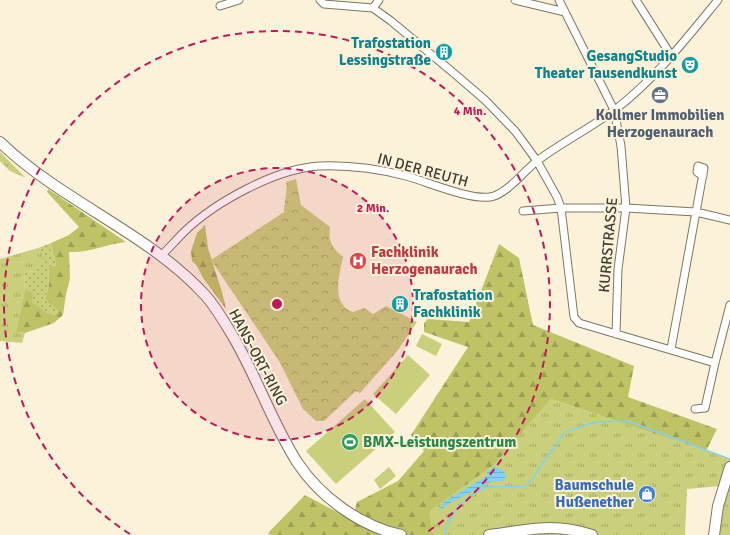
<svg xmlns="http://www.w3.org/2000/svg" width="730" height="535" font-family="Signika,sans-serif">
<style>
.grass{fill:url(#grass-tufts)}
.forest{fill:url(#forest-firs)}
.park{fill:url(#park-crowns)}
.garden{fill:url(#garden-dots)}
.pitch{fill:#c9cf7a}
.water{fill:url(#water-rules)}
.lines{fill:none;stroke-linecap:round;stroke-linejoin:round}
.stream{stroke:#80d1f6;stroke-width:1.5}
.street-casing{stroke:#7f7660;stroke-width:9}
.secondary-casing{stroke:#7f7660;stroke-width:12}
.street{stroke:#fff;stroke-width:7}
.secondary{stroke:#fff;stroke-width:10}
.ring{fill:none;stroke:#c2185b;stroke-width:2;stroke-dasharray:7 5}
.labels{text-anchor:middle;stroke-width:4;stroke-linejoin:round;paint-order:stroke}
.culture-label{font-size:15px;font-weight:bold;fill:#0d838f;stroke:#fcf2d9;text-anchor:end}
.service-label{font-size:15px;font-weight:bold;fill:#4e5e75;stroke:#fcf2d9}
.street-label{font-size:15px;fill:#413d33;stroke:#fcf2d9}
.health-label{font-size:15px;font-weight:bold;fill:#be3a42;stroke:#fcf2d9;text-anchor:start}
.leisure-label{font-size:15px;font-weight:bold;fill:#27864d;stroke:#fcf2d9;text-anchor:start}
.shop-label{font-size:15px;font-weight:bold;fill:#366cbe;stroke:#fcf2d9;text-anchor:end}
.centre{fill:#c2185b;stroke:#fcf2d9;stroke-width:2}
.ring-label{font-size:12px;text-anchor:middle;font-weight:bold;fill:#c2185b;stroke:#fcf2d9;stroke-width:4;stroke-linejoin:round;paint-order:stroke}
</style>
<defs>
<pattern id="grass-tufts" width="24" height="20" patternUnits="userSpaceOnUse"><rect width="24" height="20" fill="#c9cf7a"/><path d="M3 7l-1-3M5 7V3M7 7l1-3M15 17l-1-3M17 17v-4M19 17l1-3" fill="none" stroke="#a5a965"/></pattern>
<pattern id="forest-firs" width="22" height="20" patternUnits="userSpaceOnUse"><rect width="22" height="20" fill="#bec466"/><path d="M5 1l3.5 6h-7zM16 11l3.5 6h-7z" fill="#9ca055"/></pattern>
<pattern id="park-crowns" width="20" height="18" patternUnits="userSpaceOnUse"><rect width="20" height="18" fill="#c9cf7a"/><path d="M2 6a3 3 0 1 1 6 0M12 15a3 3 0 1 1 6 0" fill="none" stroke="#a5a965"/></pattern>
<pattern id="garden-dots" width="8" height="8" patternUnits="userSpaceOnUse"><rect width="8" height="8" fill="#c9cf7a"/><path d="M2 2h.1M6 6h.1" fill="none" stroke="#a5a965" stroke-width="1.8" stroke-linecap="round"/></pattern>
<pattern id="water-rules" width="6" height="5" patternUnits="userSpaceOnUse"><rect width="6" height="5" fill="#80d1f6"/><path d="M0 2.5h6" fill="none" stroke="#70b4d3"/></pattern>
</defs>
<rect width="100%" height="100%" fill="#fcf2d9"/>
<path class="grass" d="M0 152 26 178 10 171 0 161Z
M38 248 43 255 41 266 33 272 24 270 25 289 16 332 25 333 22 343 0 341V259Z
M551 399 730 459V535H720L721 486 687 489 685 535H433L430 511 494 465Z"/>
<path class="forest" d="M48 189 126 242C107 244 89 253 69 252L70 279 66 294 63 315 54 323 25 333 16 332 25 289 33 292C38 306 39 310 54 315L58 311 45 299C49 288 50 280 48 268L56 265 51 243 69 235 79 227 47 192Z
M205 225 208 248 222 292 226 309 203 278 197 266 192 261 191 251 197 233Z
M499 244 519 258 533 325 634 366 628 397 717 429 706 451 551 399 494 465 430 511 433 535H271L268 533 305 495 352 520 357 502 398 481 424 451 411 435 468 347 424 332V323L428 319 469 322Z"/>
<path class="park" d="M296 179 301 205 330 227C328 242 332 247 343 257 340 271 334 293 343 305 345 309 349 310 353 312L364 308 373 314 386 306 417 322 398 350 360 393 356 391 324 421H316L303 409 279 361 211 260 284 212C284 203 288 189 286 182Z"/>
<path class="garden" d="M51 243 56 265 48 268C50 280 49 288 45 299L58 311 54 315 46 312 32 302 33 292 25 289 24 270 33 272 40 266 43 255 38 248Z"/>
<path class="pitch" d="M422 334 442 344 436 356 416 346Z
M408 355 430 375 396 414 373 394Z
M365 399 395 432 336 484 306 451Z
M389 467 396 476 380 489 374 480Z"/>
<path class="water" d="M494 467 503 470 506 476 503 481 491 482 448 504 442 509 440 508 445 501 487 476V472Z"/>
<g class="lines">
<path class="stream" d="M444 535 448 523 461 503 478 491 487 487 525 486 533 479 538 470 565 432 595 422 628 421 730 459"/>
<defs>
<path id="street" d="M320 0 324 4 373 8 391 21 456 75 485 100 515 131 524 143 537 161 557 197 561 208 574 317 579 323 715 363
M515 0 565 12
M559 0 614 110 621 146 626 208 618 269 616 334
M636 0 672 57
M220 6 239 0
M373 8 379 0
M523 211 561 208H626L696 212 730 220
M161 256C169 248 176 240 184 232 215 202 277 168 320 166 349 165 379 169 406 176 428 182 469 200 490 197 506 195 524 171 537 161 562 142 591 128 616 109 656 78 686 39 718 0
M671 349C682 288 693 228 704 168L698 166 697 172 703 176
M695 409 705 408 715 363 730 305"/>
<path id="secondary" d="M0 142C62 202 147 232 205 295 215 306 223 320 231 333 256 374 271 421 297 462 320 497 360 526 401 535
M489 535C528 530 553 522 592 535
M714 535 718 506 730 467"/>
</defs>
<use href="#street" class="street-casing"/>
<use href="#secondary" class="secondary-casing"/>
<use href="#street" class="street"/>
<use href="#secondary" class="secondary"/>
</g>
<circle cx="277" cy="304" r="136" fill="#c2185b" fill-opacity=".12"/>
<g class="ring">
<circle cx="277" cy="304" r="136"/>
<path d="M130 534A273 273 0 1 1 424 534"/>
</g>
<defs>
<symbol id="building-disc" viewBox="-11 -11 22 22"><circle r="9.5" fill="#0f9aa8" stroke="#fcf2d9"/><path d="M-4-6H4V6H1V3H-1V6H-4ZM-2.5-4.3h1.7v1.8h-1.7ZM.8-4.3h1.7v1.8H.8ZM-2.5-1h1.7V.8h-1.7ZM.8-1h1.7V.8H.8Z" fill="#fff"/></symbol>
<symbol id="theatre-disc" viewBox="-11 -11 22 22"><circle r="9.5" fill="#0f9aa8" stroke="#fcf2d9"/><path d="M-5-5.5Q0-4 5-5.5V0Q5 5 0 6Q-5 5-5 0ZM-3.3-2.5H-1v1.5H-3.3ZM1-2.5H3.3v1.5H1ZM-2.8 1Q0 5.5 2.8 1Z" fill="#fff"/></symbol>
<symbol id="office-disc" viewBox="-11 -11 22 22"><circle r="9.5" fill="#5c6f8a" stroke="#fcf2d9"/><path d="M-6-3h4V-5.5h4V-3h4V5H-6ZM-1-4.5V-3h2v-1.5ZM-6 0V1H6V0Z" fill="#fff"/></symbol>
<symbol id="hospital-disc" viewBox="-11 -11 22 22"><circle r="9.5" fill="#e0444e" stroke="#fcf2d9"/><path d="M-5-5h3v3.5h4V-5h3V5h-3V1.5h-4V5h-3Z" fill="#fff"/></symbol>
<symbol id="stadium-disc" viewBox="-11 -11 22 22"><circle r="9.5" fill="#2e9e5b" stroke="#fcf2d9"/><path d="M0-5a6.5 5 0 1 0 0 10a6.5 5 0 1 0 0-10ZM-3.5-1.8h7v3.6h-7Z" fill="#fff"/></symbol>
<symbol id="shop-disc" viewBox="-11 -11 22 22"><circle r="9.5" fill="#3f7fe0" stroke="#fcf2d9"/><path d="M-5-2.5h2.3a2.7 3.5 0 0 1 5.4 0H5L5.5 6h-11ZM-1.5-2.5h3a1.5 2.3 0 0 0-3 0Z" fill="#fff"/></symbol>
</defs>
<g fill-rule="evenodd">
<use href="#building-disc" x="434" y="42" width="20" height="20"/>
<use href="#theatre-disc" x="680" y="55" width="20" height="20"/>
<use href="#office-disc" x="650" y="85" width="20" height="20"/>
<use href="#hospital-disc" x="348" y="251" width="20" height="20"/>
<use href="#building-disc" x="390" y="294" width="20" height="20"/>
<use href="#stadium-disc" x="340" y="432" width="20" height="20"/>
<use href="#shop-disc" x="637" y="484" width="20" height="20"/>
</g>
<g class="labels">
<g class="culture-label">
<text x="431" y="48">Trafostation<tspan x="431" dy="17">Lessingstraße</tspan></text>
<text x="677" y="61">GesangStudio<tspan x="677" dy="17">Theater Tausendkunst</tspan></text>
<text x="413" y="300" text-anchor="start">Trafostation<tspan x="413" dy="17">Fachklinik</tspan></text>
</g>
<g class="service-label">
<text x="660" y="120">Kollmer Immobilien<tspan x="660" dy="17">Herzogenaurach</tspan></text>
</g>
<g class="street-label">
<text transform="translate(423 170) rotate(15)" y="5">IN DER REUTH</text>
<text transform="translate(608 245) rotate(-85)" y="5">KURRSTRASSE</text>
<text transform="translate(258 357) rotate(62)" y="5">HANS-ORT-RING</text>
</g>
<g class="health-label">
<text x="371" y="257">Fachklinik<tspan x="371" dy="17">Herzogenaurach</tspan></text>
</g>
<g class="leisure-label">
<text x="363" y="447">BMX-Leistungszentrum</text>
</g>
<g class="shop-label">
<text x="634" y="490">Baumschule<tspan x="634" dy="17">Hußenether</tspan></text>
</g>
</g>
<circle cx="277" cy="304" r="6" class="centre"/>
<g class="ring-label">
<text x="470" y="115">4 Min.</text>
<text x="373" y="212">2 Min.</text>
</g>
</svg>
